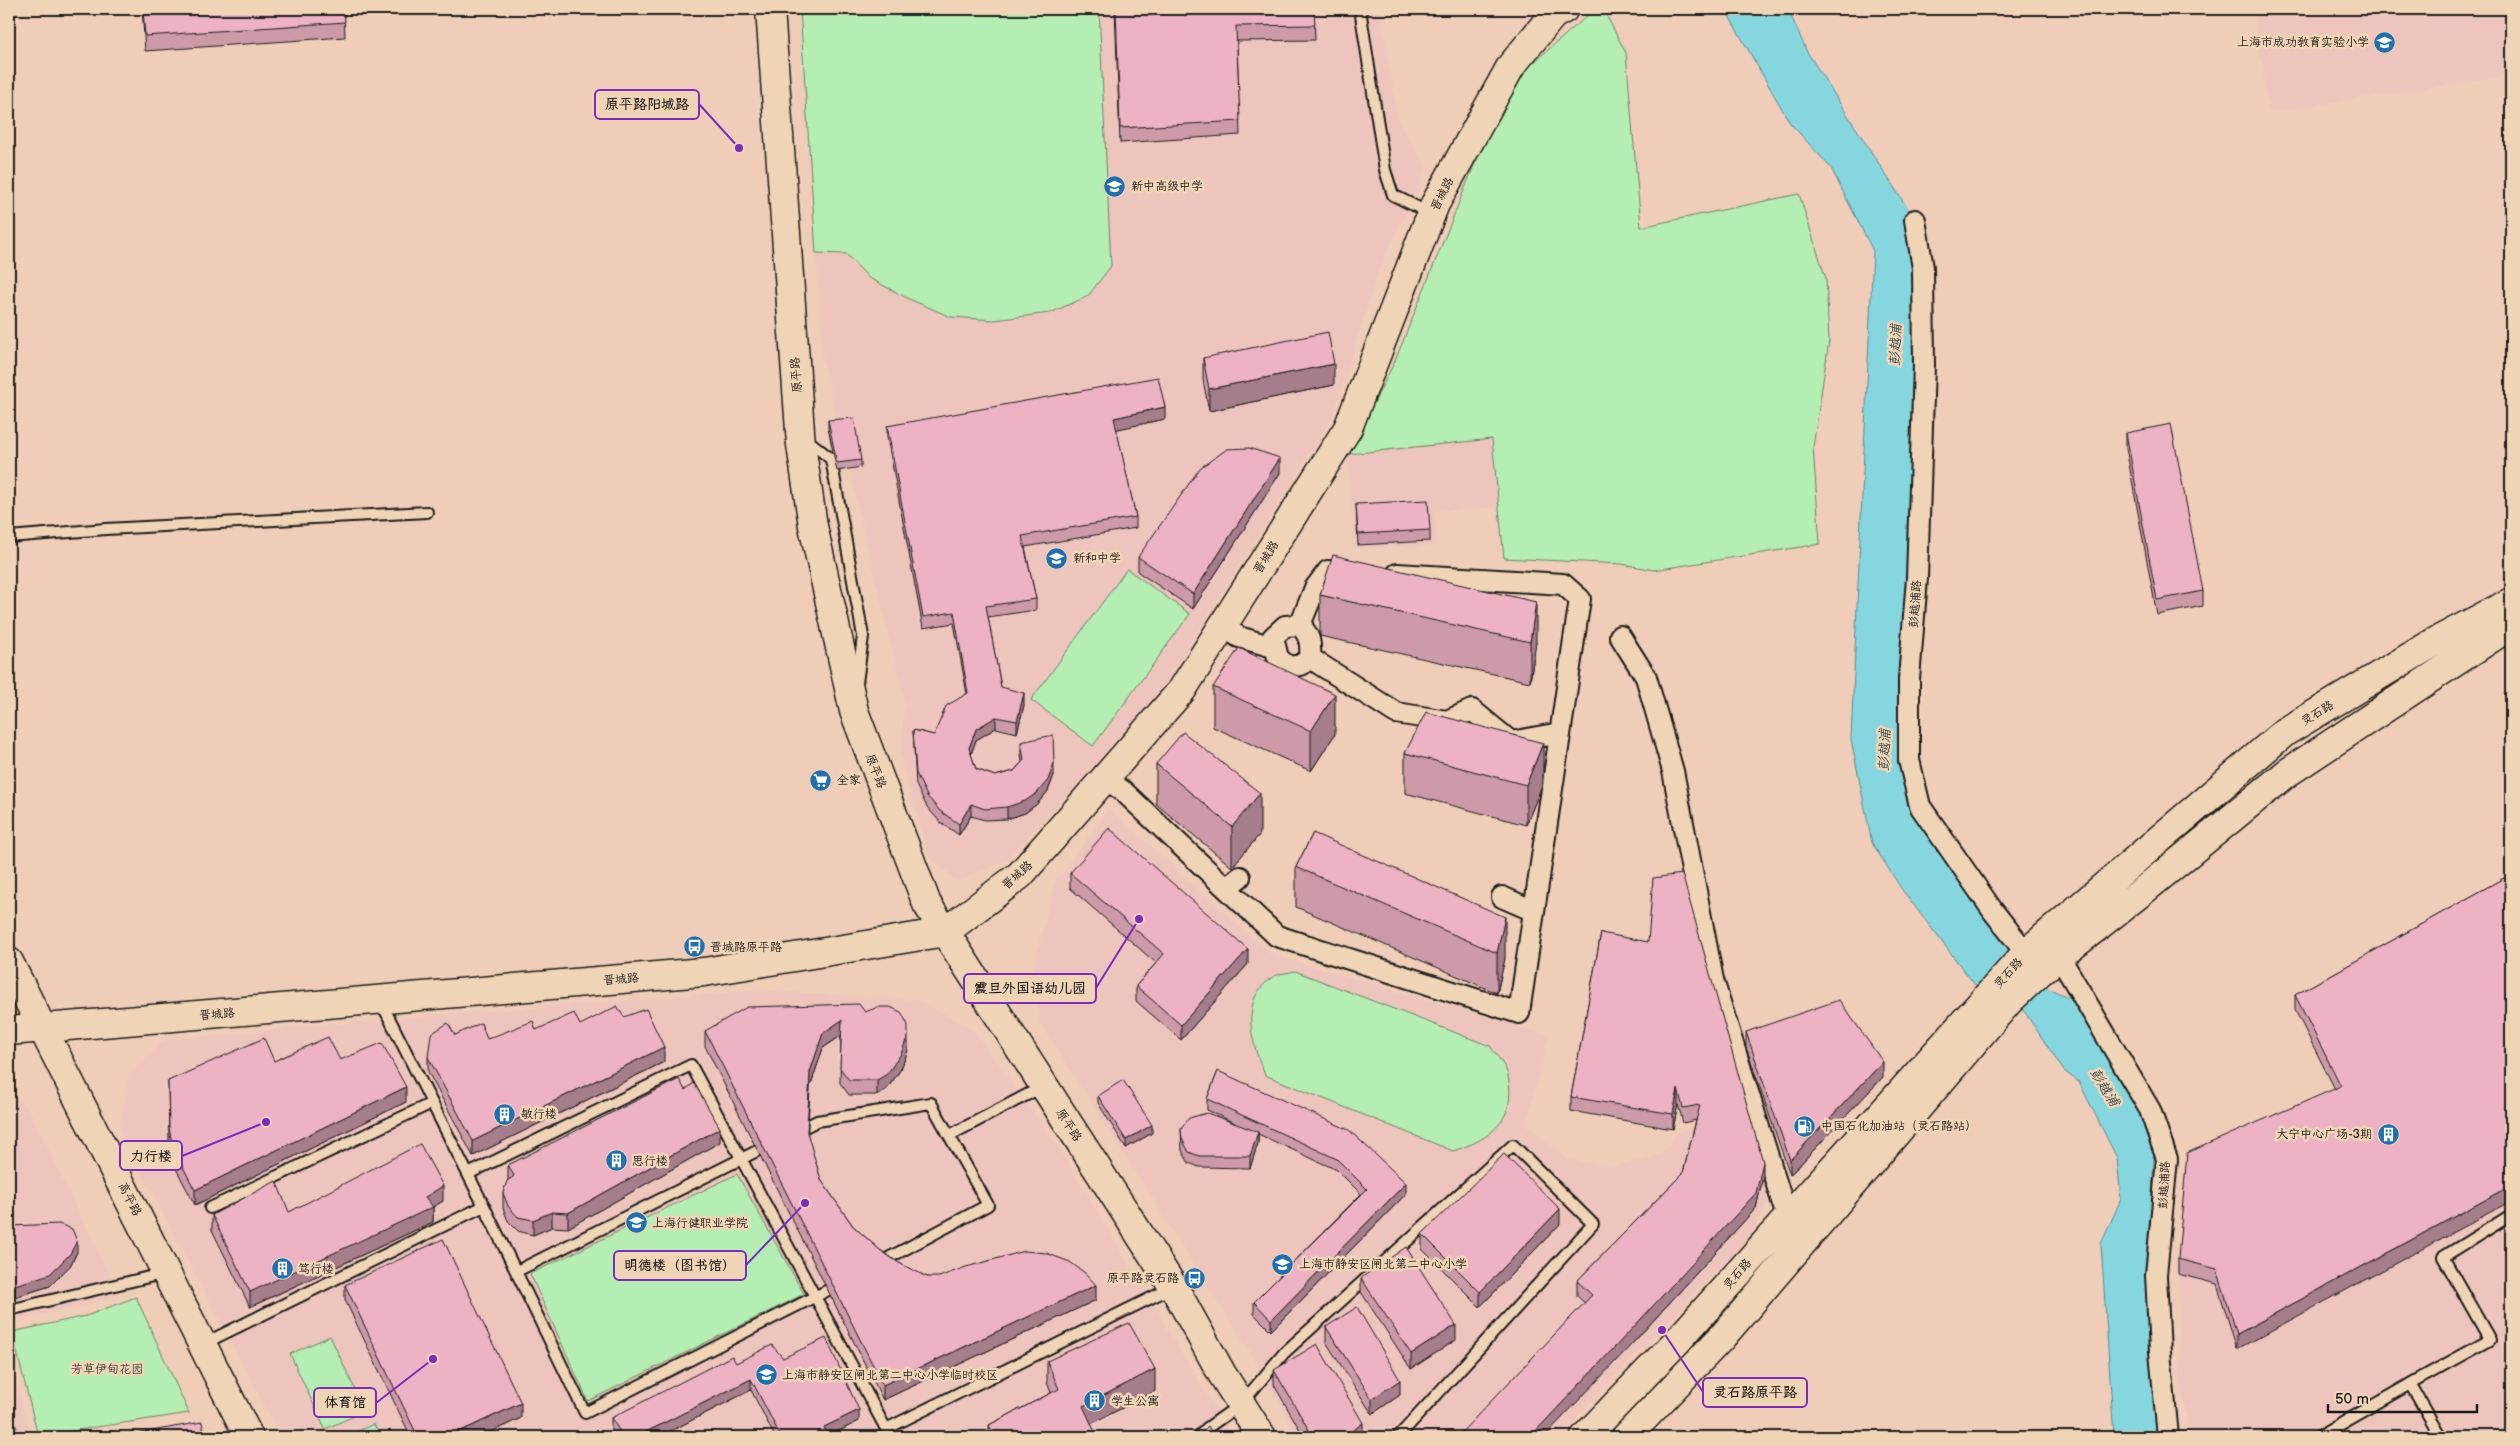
<svg xmlns="http://www.w3.org/2000/svg" width="2520" height="1446" font-family="'Balsamiq Sans','LXGW WenKai TC',sans-serif">
<style>
.built{fill:#eec5bd}
.green{fill:#b5eeb3;stroke:#688568}
.water{fill:#86d6e0;stroke:#5c8c92}
.lines{fill:none;stroke-linecap:round;stroke-linejoin:round}
.lane-casing{stroke:#1c1c1c;stroke-width:14}
.street-casing{stroke:#1c1c1c;stroke-width:24}
.secondary-casing{stroke:#1c1c1c;stroke-width:31}
.lane{stroke:#efd4b6;stroke-width:10}
.street{stroke:#efd4b6;stroke-width:20}
.secondary{stroke:#efd4b6;stroke-width:28}
.wall{fill:#cc9aa9;stroke:#1c1c1c}
.shaded-wall{fill:#a67d8a;stroke:#1c1c1c}
.building{fill:#edb3c5;stroke:#1c1c1c}
.labels{text-anchor:middle;stroke-width:5;stroke-linejoin:round;paint-order:stroke}
.poi-label{font-size:12px;fill:#1c1c1c;stroke:#efd4b6;text-anchor:start}
.street-label{font-size:12px;fill:#1c1c1c;stroke:#efd4b6}
.park-label{font-size:12px;fill:#3b463a;stroke:#efd4b6}
.water-label{font-size:14px;font-style:italic;fill:#364a4d;stroke:#efd4b6}
.leader{fill:none;stroke:#7b2cbf;stroke-width:2}
.callout-dot{fill:#7b2cbf;stroke:#efd4b6;stroke-width:2}
.callout{fill:#efd4b6;stroke:#7b2cbf;stroke-width:2}
.callout-label{font-size:14px;text-anchor:middle;font-weight:bold;fill:#1c1c1c}
</style>
<rect width="100%" height="100%" fill="#efcdb9"/>
<filter id="ink" filterUnits="userSpaceOnUse"><feTurbulence type="fractalNoise" baseFrequency=".02" numOctaves="2"/><feDisplacementMap in="SourceGraphic" scale="10" xChannelSelector="R" yChannelSelector="G"/><feConvolveMatrix kernelMatrix="1 2 1 2 8 2 1 2 1" color-interpolation-filters="sRGB"/></filter>
<g filter="url(#ink)">
<path class="built" d="M800 9H1380L1398 120 1427 168 1378 271 1333 416 1159 694 1008 859 957 882 928 855 900 757 905 704 823 360Z
M2253 9H2511V75L2269 112Z
M1492 438 1500 507 1435 511 1437 546 1355 548 1348 454Z
M1109 809 1272 955 1549 1035 1526 1124 1568 1160 1613 1167 1659 1156 1680 1131 1749 1115 1770 1198 1750 1236 1557 1437H1299L1260 1368 1039 1021 1034 964 1055 882Z
M759 990 921 1001 973 1030 1058 1146 1232 1437H281L119 1130 129 1074 163 1040 390 1019Z
M9 1088 30 1112 120 1297 9 1322Z
M2511 1201V1437H2190L2180 1376 2178 1274 2217 1284 2237 1349Z
M9 1355 31 1437H9Z"/>
<path class="green" d="M800 9H1099L1111 266 1088 296 1050 313 994 320 951 317 909 299 869 278 846 254 816 253Z
M1595 9H1603L1626 53 1641 227 1799 194 1826 279 1829 341 1813 447 1820 544 1654 570 1622 564 1504 558 1492 439 1348 454 1395 361 1477 158 1526 69Z
M1127 569 1190 614 1093 746 1031 700Z
M1295 971 1490 1046C1496 1055 1506 1066 1508 1076 1517 1120 1491 1139 1453 1151L1265 1075C1252 1045 1238 999 1273 977 1279 973 1289 973 1295 971Z
M737 1174 804 1294 588 1401 530 1274Z
M136 1297 189 1413 38 1436 12 1332 86 1316Z
M330 1336 365 1411 325 1429 290 1354Z
M9 1397 19 1437H9Z
M374 1424 380 1437H345Z"/>
<path class="water" d="M1725 9H1788L1807 52 1915 220 1909 760 1920 806 2047 988 2078 1001 2155 1140 2148 1269 2159 1437H2114L2101 1244 2121 1199 2117 1158 2079 1082 2064 1071 2024 1011 1975 985 1903 891 1872 843 1851 739 1873 251 1831 168 1790 123Z"/>
<g class="lines">
<defs>
<path id="lane" d="M1360 9 1385 170 1393 195 1431 214
M805 438 831 459 863 636 857 683
M9 537 106 529 427 512
M381 1002 484 1206
M797 1131 817 1121 931 1103 988 1205 879 1263
M950 1135 1044 1086
M468 1174 691 1065 886 1429 1173 1287
M210 1208 432 1103
M517 1271 769 1145
M9 1310 166 1273
M203 1344 484 1206 585 1413 840 1284
M2410 1384 2490 1340 2443 1257 2511 1215
M1198 1437 1207 1428 1241 1404 1284 1353 1513 1145 1593 1224 1398 1437
M2318 1437 2410 1384 2441 1437"/>
<path id="street" d="M1915 220 1923 268 1924 365 1917 578 1909 679V760L1920 806 1993 911 2026 953
M1300 625 1315 588 1328 571 1353 572
M1300 625C1310 636 1311 643 1310 658L1301 665 1289 667 1278 658 1273 637 1285 626Z
M1223 626 1239 637 1273 647
M1620 636 1646 677 1673 771 1713 980 1787 1217
M1310 658 1396 713 1447 721 1472 710 1511 742 1560 733
M1105 779 1123 791 1277 936 1519 1013 1580 599 1563 584 1397 574
M1226 888 1240 877
M1502 897 1534 911
M2047 951 2059 956 2150 1110 2167 1159 2156 1275 2160 1352 2168 1437"/>
<path id="secondary" d="M770 9 801 445 813 526 854 711 927 904 1176 1291 1222 1374 1262 1437
M9 962 249 1437
M9 1031 704 972 945 932 1020 875 1182 690 1348 428 1435 204 1511 66 1553 15 1564 9
M1585 1437 1680 1338 2026 953 2285 732 2433 643 2511 602
M1626 1437 1722 1337 2009 1001 2042 970 2139 894 2287 773 2511 625"/>
</defs>
<use href="#lane" class="lane-casing"/>
<use href="#street" class="street-casing"/>
<use href="#secondary" class="secondary-casing"/>
<use href="#lane" class="lane"/>
<use href="#street" class="street"/>
<use href="#secondary" class="secondary"/>
</g>
<path class="wall" d="M142 9H344L345 37 145 51Z
M1115 9H1314L1315 40 1237 41 1240 135 1120 143Z
M1203 358 1334 385 1209 411 1203 380Z
M1165 419 1116 429 1136 517V528L1025 547 1036 599V610L988 617 1001 687 1024 705 1017 733 996 728 976 740 971 754 976 769 995 776 1014 771 1022 762 1021 754V742L1054 775 1048 791 1037 804 1025 813 1007 819 985 820 971 816 959 835 940 822 927 807 916 785 913 730 934 735 967 694 954 623 923 628 887 437V426Z
M828 420 861 460V467L837 471 828 428Z
M2126 433 2203 591V606L2157 615 2126 448Z
M1280 473 1193 609 1138 572V557Z
M1356 504 1430 530V541L1358 545Z
M1320 595 1536 642 1530 682 1320 636Z
M1213 687 1335 734 1311 771 1213 727Z
M1405 753 1543 783 1526 825 1405 793Z
M1156 764 1260 834 1232 867 1156 804Z
M1313 833 1505 958 1497 993 1296 907V867Z
M1070 873 1248 964 1181 1040 1136 1001V986L1156 963 1070 888Z
M2511 874 2237 1349 2217 1284 2178 1274V1259L2335 1089 2295 1010V995Z
M1601 933 1763 1177 1756 1208 1631 1345 1577 1296V1281L1683 1173 1696 1120 1683 1123 1678 1104 1673 1129 1571 1111V1097Z
M865 1012 908 1050 901 1069 887 1089 877 1095H849L840 1083 841 1036 823 1048 810 1087 807 1135 821 1180 853 1226 880 1250 899 1263 927 1277 1096 1300 883 1400 705 1046V1031Z
M580 1025 664 1062 473 1156 428 1072V1057L455 1035 487 1039 536 1030Z
M1746 1032 1883 1077 1790 1175 1746 1047Z
M340 1060 406 1102 195 1205 173 1163 169 1142 168 1081 274 1061Z
M1218 1071 1406 1194 1271 1331 1254 1314V1302L1361 1194 1337 1170 1258 1134V1143L1250 1168 1199 1167 1189 1163 1182 1151 1181 1129 1235 1123 1207 1110V1099Z
M685 1090 720 1142 568 1228 552 1227 533 1235 518 1231 508 1221 503 1208V1193L508 1180V1165Z
M1098 1096 1152 1133 1126 1148 1098 1103Z
M443 1201 433 1207V1222L250 1307 212 1230V1215L289 1212Z
M1560 1224 1480 1307 1422 1249V1234Z
M9 1226 77 1252 70 1266 50 1286 15 1297 9 1298Z
M1361 1278 1456 1340 1411 1369 1361 1292Z
M345 1285 521 1418 480 1437H411L345 1300Z
M1326 1327 1400 1395 1372 1414 1326 1342Z
M783 1358 859 1421 829 1436V1437H775L751 1390 659 1437H613L615 1436 611 1429V1418L736 1363Z
M1047 1361 1155 1391 1091 1424 1095 1437H989V1425L1051 1393 1047 1382Z
M1274 1370 1363 1437H1304L1274 1385Z"/>
<path class="shaded-wall" d="M1334 364V385L1209 411V389Z
M1165 407V419L1114 430V418Z
M1280 458V473L1193 609V594Z
M1536 602V642L1530 682V642Z
M1024 693V705L1017 733V721Z
M1335 694V734L1311 771V731Z
M996 717V728L976 740 969 760V748L976 729Z
M1543 743V783L1526 825V785Z
M1054 763V775L1048 791 1037 804 1025 813 1007 819V807Z
M1260 793V834L1232 867V827Z
M971 804V816L959 835V824Z
M1505 917V958L1497 993V953Z
M1248 949V964L1181 1040V1025Z
M842 1020V1035L823 1048 810 1087 807 1147V1132L810 1072 823 1033Z
M908 1035V1050L901 1069 887 1089 877 1095V1080Z
M664 1047V1062L473 1156V1141Z
M1883 1062V1077L1790 1175V1160Z
M406 1087V1102L195 1205V1190Z
M1678 1089V1104L1673 1129V1114Z
M1152 1125V1133L1126 1148V1140Z
M720 1128V1142L568 1228V1213Z
M1258 1132V1143L1250 1168V1156Z
M1763 1162V1177L1756 1208 1631 1345 1544 1437H1530Z
M1406 1183V1194L1271 1331V1320Z
M443 1186V1201L433 1207V1222L250 1307V1292Z
M2511 1186V1201L2237 1349V1334Z
M1560 1209V1224L1480 1307V1292Z
M552 1212V1227L533 1235V1220Z
M77 1241V1252L70 1266 50 1286 15 1297V1285Z
M1096 1285V1300L883 1400V1385Z
M1456 1325V1340L1411 1369V1354Z
M1155 1369V1391L1083 1428V1406Z
M751 1379V1390L659 1437H636Z
M1400 1380V1395L1372 1414V1399Z
M521 1403V1418L480 1437H448Z
M859 1410V1421L827 1437 824 1427Z
M1363 1423V1437H1344Z
M1095 1432V1437H1083Z"/>
<path class="building" d="M143 9H344L345 22 145 36Z
M1116 9H1314L1315 25 1236 26 1240 121 1120 128Z
M1328 332 1334 364 1209 389 1203 358Z
M1158 377 1165 407 1114 418 1136 517 1022 536 1036 599 986 606 1001 687 1024 693 1017 721 996 717 976 729 969 748 976 769 995 776 1014 771 1024 760 1021 742 1053 735 1054 763 1048 780 1037 793 1025 801 1007 807 985 809 971 804 959 824 940 811 927 796 916 773 913 730 934 735 946 706 968 693 954 612 923 617 887 426Z
M854 418 861 460 837 463 828 420Z
M2171 424 2203 591 2157 600 2126 433Z
M1249 448 1280 458 1193 594 1138 557 1200 468 1227 449Z
M1428 500 1430 530 1358 534 1356 504Z
M1333 555 1536 602 1530 642 1320 595Z
M1239 648 1335 694 1311 731 1213 687Z
M1426 712 1543 743 1526 785 1405 753Z
M1183 732 1260 793 1232 827 1156 764Z
M1109 828 1248 949 1181 1025 1136 986 1164 954 1070 873Z
M1313 833 1505 917 1497 953 1296 867Z
M1682 874 1763 1162 1756 1193 1631 1330 1530 1437H1457L1592 1295 1577 1281 1683 1173 1700 1105 1683 1108 1678 1089 1673 1114 1571 1097 1601 933 1648 942 1653 878Z
M2511 874V1186L2237 1334 2217 1269 2178 1259 2187 1153 2341 1086 2295 995Z
M1839 1000 1883 1062 1790 1160 1746 1032Z
M859 1004 865 1012 878 1007H890L901 1012 908 1025V1035L901 1054 887 1074 877 1080H849L840 1068 842 1020 823 1033 810 1072 807 1132 821 1180 853 1226 880 1250 899 1263 927 1277H939L966 1267 1025 1251 1046 1253 1070 1262 1085 1273 1096 1285 883 1385 705 1031 747 1007Z
M617 1006 624 1017 646 1009 664 1047 473 1141 428 1057 431 1034 448 1023 455 1035 481 1023 487 1039 533 1021 536 1030 574 1013 580 1025Z
M328 1037 340 1060 382 1043 406 1087 195 1190 173 1148 169 1128 168 1081 264 1038 274 1061Z
M1218 1071 1349 1130 1406 1183 1271 1320 1254 1302 1367 1189 1337 1159 1207 1099Z
M679 1079 685 1090 694 1083 720 1128 568 1213 552 1212 533 1220 518 1217 508 1206 503 1193 507 1181 514 1176 508 1165Z
M1123 1080 1152 1125 1126 1140 1098 1096Z
M1207 1113 1258 1132 1250 1156H1199L1189 1152 1182 1139 1181 1129 1189 1118Z
M420 1144 443 1186 425 1197 433 1207 250 1292 212 1215 276 1181 289 1212Z
M1504 1154 1560 1209 1480 1292 1422 1234Z
M59 1224 72 1229 77 1241 70 1254 50 1274 15 1285 9 1286V1226Z
M443 1239 521 1403 448 1437H418L345 1285Z
M1406 1247 1456 1325 1411 1354 1361 1278Z
M1357 1307 1400 1380 1372 1399 1326 1327Z
M1129 1323 1155 1369 1083 1406 1095 1432 1083 1437H995L989 1425 1059 1389 1047 1361Z
M826 1338 859 1410 824 1427 829 1437H781L751 1379 636 1437H613L621 1433 611 1418 732 1356 736 1363 772 1345 783 1358Z
M1317 1344 1363 1423 1344 1437H1313L1274 1370Z
M202 1422 205 1437H118Z
M1208 1426 1214 1437H1197Z
M947 1434 949 1437H940Z"/>
</g>
<defs>
<symbol id="school-disc" viewBox="-11 -11 22 22"><circle r="9.5" fill="#1f6fb2" stroke="#efd4b6"/><path d="M0-5L7-2L0 1L-7-2ZM-4 1L0 2.5L4 1V4Q0 6-4 4Z" fill="#fff"/></symbol>
<symbol id="supermarket-disc" viewBox="-11 -11 22 22"><circle r="9.5" fill="#1f6fb2" stroke="#efd4b6"/><path d="M-6-5.5h2.5l.6 2H6L4.5 2H-2.5L-4.4-4H-6ZM-1.5 3.2a1.3 1.3 0 1 0 .1 0ZM3 3.2a1.3 1.3 0 1 0 .1 0Z" fill="#fff"/></symbol>
<symbol id="bus-disc" viewBox="-11 -11 22 22"><circle r="9.5" fill="#1f6fb2" stroke="#efd4b6"/><path d="M-5-6H5V4H4V6H2V4H-2V6H-4V4H-5ZM-3.5-4V0h7V-4ZM-3.5 1.2v1.5H-2V1.2ZM2 1.2v1.5H3.5V1.2Z" fill="#fff"/></symbol>
<symbol id="building-disc" viewBox="-11 -11 22 22"><circle r="9.5" fill="#1f6fb2" stroke="#efd4b6"/><path d="M-4-6H4V6H1V3H-1V6H-4ZM-2.5-4.3h1.7v1.8h-1.7ZM.8-4.3h1.7v1.8H.8ZM-2.5-1h1.7V.8h-1.7ZM.8-1h1.7V.8H.8Z" fill="#fff"/></symbol>
<symbol id="fuel-disc" viewBox="-11 -11 22 22"><circle r="9.5" fill="#1f6fb2" stroke="#efd4b6"/><path d="M-5.5-6h7V0h2V4h1.3V-2.5L3-4.5l.8-.8L6-3V5H2.5V1h-1V6h-7ZM-4.2-4.7v3.2H.2V-4.7Z" fill="#fff"/></symbol>
</defs>
<g fill-rule="evenodd">
<use href="#school-disc" x="2372" y="30" width="25" height="25"/>
<use href="#school-disc" x="1102" y="174" width="25" height="25"/>
<use href="#school-disc" x="1044" y="546" width="25" height="25"/>
<use href="#supermarket-disc" x="808" y="768" width="25" height="25"/>
<use href="#bus-disc" x="682" y="934" width="25" height="25"/>
<use href="#building-disc" x="492" y="1102" width="25" height="25"/>
<use href="#fuel-disc" x="1792" y="1114" width="25" height="25"/>
<use href="#building-disc" x="2376" y="1122" width="25" height="25"/>
<use href="#building-disc" x="604" y="1148" width="25" height="25"/>
<use href="#school-disc" x="624" y="1210" width="25" height="25"/>
<use href="#school-disc" x="1270" y="1252" width="25" height="25"/>
<use href="#building-disc" x="270" y="1256" width="25" height="25"/>
<use href="#bus-disc" x="1182" y="1266" width="25" height="25"/>
<use href="#school-disc" x="754" y="1362" width="25" height="25"/>
<use href="#building-disc" x="1082" y="1388" width="25" height="25"/>
</g>
<g class="labels">
<g class="poi-label">
<text x="2369" y="46" text-anchor="end">上海市成功教育实验小学</text>
<text x="1131" y="190">新中高级中学</text>
<text x="1073" y="562">新和中学</text>
<text x="837" y="784">全家</text>
<text x="710" y="951">晋城路原平路</text>
<text x="521" y="1118">敏行楼</text>
<text x="1821" y="1130">中国石化加油站（灵石路站）</text>
<text x="2372" y="1138" text-anchor="end">大宁中心广场-3期</text>
<text x="632" y="1165">思行楼</text>
<text x="652" y="1227">上海行健职业学院</text>
<text x="1299" y="1268">上海市静安区闸北第二中心小学</text>
<text x="298" y="1273">笃行楼</text>
<text x="1179" y="1282" text-anchor="end">原平路灵石路</text>
<text x="782" y="1379">上海市静安区闸北第二中心小学临时校区</text>
<text x="1111" y="1405">学生公寓</text>
</g>
<g class="street-label">
<text transform="translate(1442 194) rotate(-63)" y="4">晋城路</text>
<text transform="translate(796 375) rotate(-94)" y="4">原平路</text>
<text transform="translate(1266 557) rotate(-58)" y="4">晋城路</text>
<text transform="translate(1915 604) rotate(-86)" y="4">彭越浦路</text>
<text transform="translate(2317 713) rotate(-31)" y="4">灵石路</text>
<text transform="translate(876 771) rotate(69)" y="4">原平路</text>
<text transform="translate(1017 875) rotate(-42)" y="4">晋城路</text>
<text transform="translate(2008 973) rotate(-47)" y="4">灵石路</text>
<text transform="translate(621 979) rotate(-5)" y="4">晋城路</text>
<text transform="translate(217 1014) rotate(-5)" y="4">晋城路</text>
<text transform="translate(1069 1125) rotate(57)" y="4">原平路</text>
<text transform="translate(2164 1185) rotate(-87)" y="4">彭越浦路</text>
<text transform="translate(130 1199) rotate(63)" y="4">高平路</text>
<text transform="translate(1737 1274) rotate(-49)" y="4">灵石路</text>
</g>
<g class="park-label">
<text x="107" y="1373">芳草伊甸花园</text>
</g>
<g class="water-label">
<text transform="translate(1895 345) rotate(-88)" y="5">彭越浦</text>
<text transform="translate(1884 750) rotate(-88)" y="5">彭越浦</text>
<text transform="translate(2105 1087) rotate(58)" y="5">彭越浦</text>
</g>
</g>
<path class="leader" d="M739 148L699 104M1139 919L1096 988M266 1122L182 1156M805 1203L746 1265M1662 1330L1703 1392M433 1359L376 1403"/>
<g class="callout-dot">
<circle cx="739" cy="148" r="5"/>
<circle cx="1139" cy="919" r="5"/>
<circle cx="266" cy="1122" r="5"/>
<circle cx="805" cy="1203" r="5"/>
<circle cx="1662" cy="1330" r="5"/>
<circle cx="433" cy="1359" r="5"/>
</g>
<g class="callout">
<rect x="595" y="90" width="104" height="29" rx="5"/>
<rect x="964" y="974" width="132" height="29" rx="5"/>
<rect x="120" y="1141" width="62" height="29" rx="5"/>
<rect x="614" y="1251" width="132" height="29" rx="5"/>
<rect x="1703" y="1378" width="104" height="29" rx="5"/>
<rect x="314" y="1388" width="62" height="29" rx="5"/>
</g>
<g class="callout-label">
<text x="647" y="109">原平路阳城路</text>
<text x="1030" y="993">震旦外国语幼儿园</text>
<text x="151" y="1161">力行楼</text>
<text x="680" y="1270">明德楼（图书馆）</text>
<text x="1755" y="1397">灵石路原平路</text>
<text x="345" y="1407">体育馆</text>
</g>
<rect width="2520" height="1446" fill="none" stroke="#efd4b6" stroke-width="30"/>
<rect x="15" y="15" width="2490" height="1416" fill="none" stroke="#1c1c1c" stroke-width="2" filter="url(#ink)"/>
<path d="M2328 1404v8h149v-8" fill="none" stroke="#1c1c1c" stroke-width="2.5"/>
<text x="2335" y="1404" font-size="15" fill="#1c1c1c" stroke="#efd4b6" stroke-width="4" paint-order="stroke">50 m</text>
</svg>
